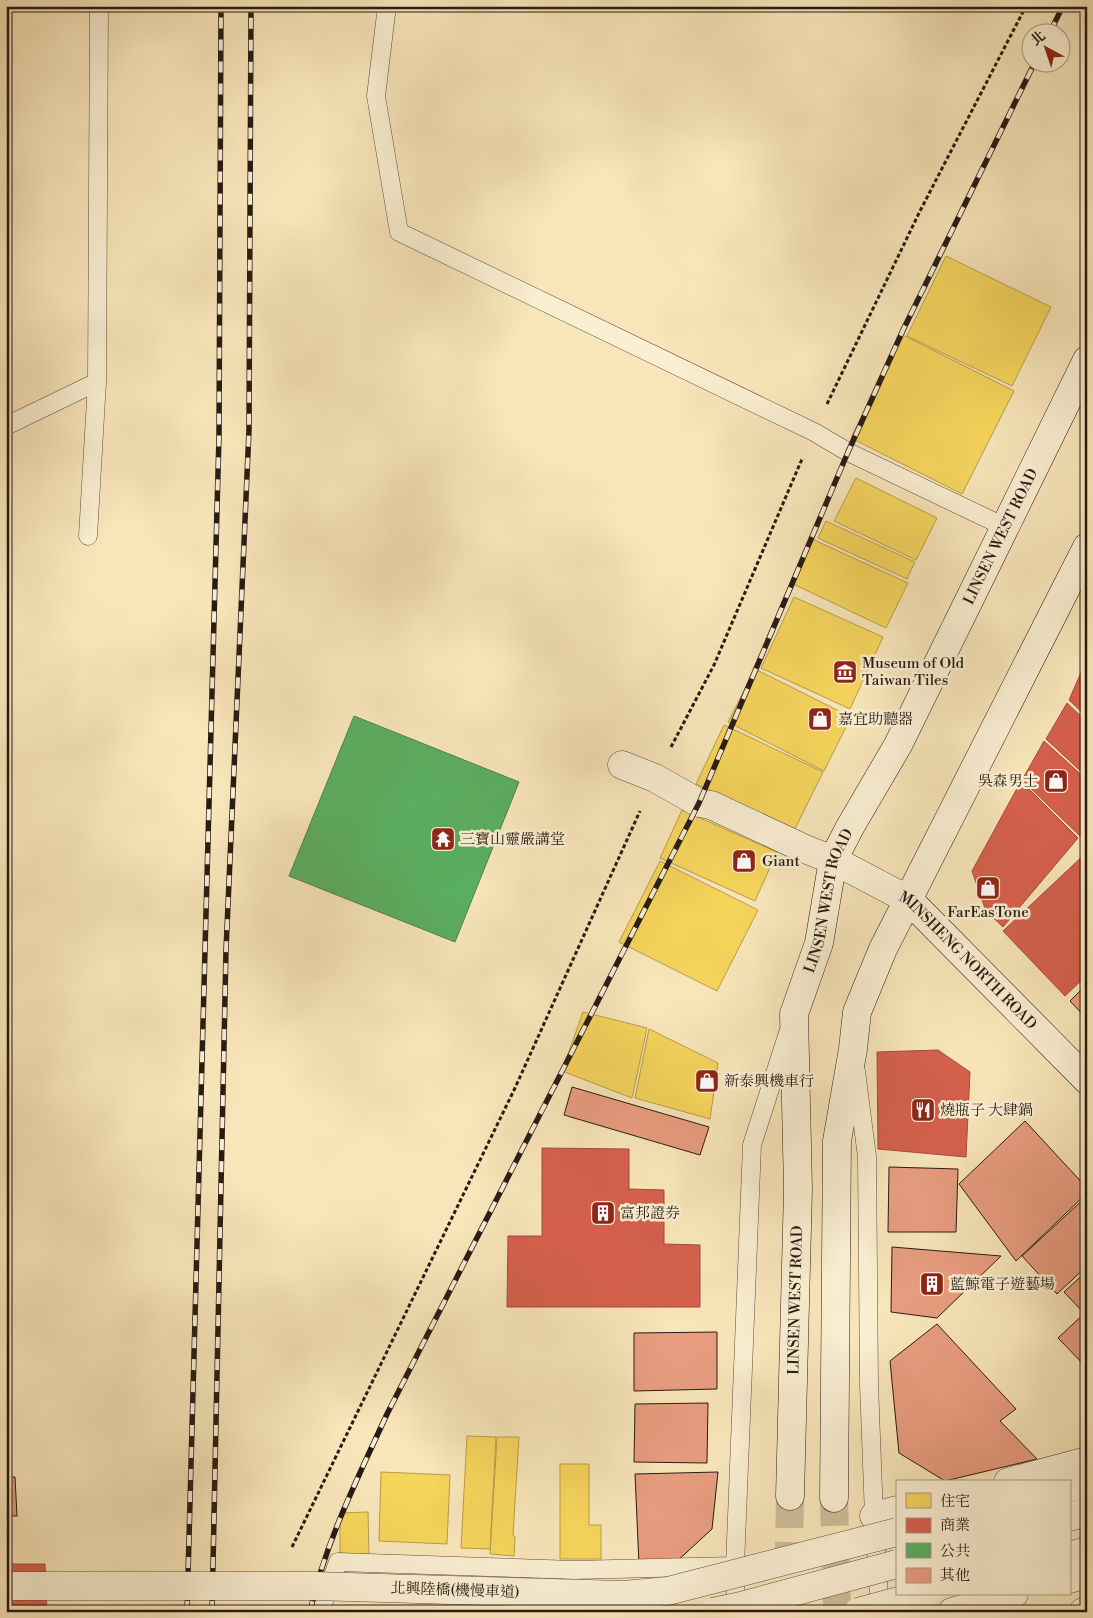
<svg xmlns="http://www.w3.org/2000/svg" width="1093" height="1618" font-family="'Libre Bodoni','Noto Serif TC',serif">
<style>
.homes{fill:#f6d55c;stroke:#b89d47}
.shops{fill:#d6604d;stroke:#a24b3c}
.public{fill:#5aae61;stroke:#4b824a}
.building{fill:#e99d80;stroke:#281a15}
.lines{fill:none;stroke-linecap:round;stroke-linejoin:round}
.secondary-tunnel{stroke:#cebd99;stroke-width:28;stroke-dasharray:28 14;stroke-linecap:butt}
.service-casing{stroke:#5c4d3e;stroke-width:19}
.minor-casing{stroke:#5c4d3e;stroke-width:29}
.tertiary-casing{stroke:#5c4d3e;stroke-width:29}
.secondary-casing{stroke:#281a15;stroke-width:29}
.path{stroke:#281a15;stroke-width:3;stroke-dasharray:4 2.5;stroke-linecap:butt}
.service{stroke:#faefd2;stroke-width:18}
.minor{stroke:#faefd2;stroke-width:28}
.tertiary{stroke:#faefd2;stroke-width:28}
.secondary{stroke:#faefd2;stroke-width:28}
.rail-casing{stroke:#281a15;stroke-width:5.5}
.rail{stroke:#faefd2;stroke-width:4;stroke-dasharray:11;stroke-linecap:butt}
.minor-bridge-casing{stroke:#5c4d3e;stroke-width:29;stroke-linecap:butt}
.tertiary-bridge-casing{stroke:#5c4d3e;stroke-width:29;stroke-linecap:butt}
.minor-bridge{stroke:#faefd2;stroke-width:28}
.tertiary-bridge{stroke:#faefd2;stroke-width:28}
.labels{text-anchor:middle;stroke-width:5;stroke-linejoin:round;paint-order:stroke}
.street-label{font-size:15px;fill:#281a15;stroke:#faefd2}
.poi-label{font-size:15px;fill:#281a15;stroke:#faefd2;text-anchor:start}
</style>
<rect width="100%" height="100%" fill="#f8e6ba"/>
<filter id="stains"><feTurbulence type="fractalNoise" baseFrequency=".004" numOctaves="4"/><feColorMatrix values="0 0 0 0 .2 0 0 0 0 .09 0 0 0 0 .02 0 0 0 .5 -.17"/></filter>
<radialGradient id="worn" r=".72"><stop offset=".6" stop-color="#630" stop-opacity="0"/><stop offset="1" stop-color="#630" stop-opacity=".3"/></radialGradient>
<path class="homes" d="M946 256 1051 307 1012 386 907 336Z
M903 335 1014 391 962 494 851 438Z
M856 478 937 518 916 560 834 521Z
M826 521 915 562 907 579 818 538Z
M812 539 908 583 886 628 791 583Z
M794 597 883 637 850 709 761 668Z
M755 669 851 717 824 771 728 722Z
M724 725 823 772 794 831 696 784Z
M682 810 777 852 755 901 660 858Z
M660 861 758 910 717 991 619 942Z
M583 1012 647 1028 632 1098 562 1071Z
M649 1029 718 1063 710 1119 635 1098Z
M467 1436 496 1437 490 1549 461 1548Z
M497 1437H519L513 1536H515L514 1556 490 1554Z
M560 1464H589V1525H601V1559H560Z
M381 1472 450 1475 447 1544 379 1541Z
M368 1512 369 1555H340V1513Z"/>
<path class="shops" d="M1087 659V717L1069 700Z
M1067 703 1087 722V777L1046 739Z
M1044 741 1087 780V837L1084 840 1022 780Z
M1021 781 1078 838 1003 927 986 911 972 871Z
M1087 852V975L1065 996 1003 931Z
M938 1050 970 1072 966 1157 878 1149 877 1052Z
M542 1148 629 1149V1189L664 1190V1244L700 1245V1307H507L508 1236H542Z
M6 1564H45L47 1612H6Z"/>
<path class="public" d="M354 716 519 782 455 942 289 876Z"/>
<path class="building" d="M1087 984V1019L1070 1001Z
M572 1087 709 1127 700 1155 564 1115Z
M1025 1121 1087 1188V1193L1016 1261 959 1184Z
M889 1167 958 1169 956 1232H888Z
M1087 1196V1266L1057 1294 1022 1256Z
M892 1247 1001 1256 937 1318 891 1312Z
M1087 1271V1308L1083 1312 1064 1292Z
M1087 1311V1368L1058 1338Z
M937 1324 1016 1409 1000 1421 1037 1459 945 1481 899 1453 890 1361Z
M717 1332V1389L634 1391V1333Z
M708 1403 707 1463 634 1462 635 1404Z
M718 1472 712 1529 674 1564 639 1565 635 1474Z
M6 1477H15L17 1516H6Z"/>
<g class="lines">
<path class="secondary-tunnel" d="M834 1498 837 1612
M788 1612 790 1496"/>
<defs>
<path id="service" d="M387 6 376 96 399 232 814 432 848 452 1005 527
M6 426 97 382
M88 536 97 382 99 6
M856 1071 867 1157 869 1384 874 1516 880 1612
M320 1612 338 1562 575 1570 732 1566
M736 1612 735 1566 752 1145 788 1033"/>
<path id="minor" d="M622 765 655 778 699 803 711 805 805 849 833 860
M1008 1482 1087 1461
M1069 1488 1087 1483
M874 1516 897 1510
M1069 1579 1087 1574
M952 1612 1014 1594
M1083 1612 1087 1611"/>
<path id="tertiary" d="M1069 1517 1087 1512
M1069 1556 1087 1551"/>
<g id="secondary">
<path id="s1" d="M833 860 909 900 1087 1080"/>
<path id="s2" d="M790 1496 798 1189 794 1014 819 943 833 860 850 827 898 745 1087 360"/>
<path d="M834 1498 837 1141 853 1049 857 1012 883 949 1087 547"/>
</g>
</defs>
<use href="#service" class="service-casing"/>
<use href="#minor" class="minor-casing"/>
<use href="#tertiary" class="tertiary-casing"/>
<use href="#secondary" class="secondary-casing"/>
<path class="path" d="M827 404 920 211 1026 6
M671 747 714 665 802 459
M292 1547 515 1088 640 811"/>
<use href="#service" class="service"/>
<use href="#minor" class="minor"/>
<use href="#tertiary" class="tertiary"/>
<use href="#secondary" class="secondary"/>
<defs>
<path id="rail" d="M1050 32 1063 6
M187 1612 219 436 221 6
M212 1612 226 950 249 430 251 6
M310 1612C325 1542 358 1478 387 1414L699 803 848 452 904 328 1035 62"/>
</defs>
<use href="#rail" class="rail-casing"/>
<use href="#rail" class="rail"/>
<defs>
<path id="minor-bridge" d="M6 1586H314L623 1595 668 1591 897 1532"/>
<path id="tertiary-bridge" d="M713 1612 741 1606 897 1564
M858 1612 924 1594"/>
</defs>
<use href="#minor-bridge" class="minor-bridge-casing"/>
<use href="#tertiary-bridge" class="tertiary-bridge-casing"/>
<use href="#minor-bridge" class="minor-bridge"/>
<use href="#tertiary-bridge" class="tertiary-bridge"/>
</g>
<defs>
<symbol id="museum-square" viewBox="-11 -11 22 22"><rect x="-9" y="-9" width="18" height="18" rx="4" fill="#8f2418" stroke="#faefd2"/><path d="M0-6L6-3V-2H-6V-3ZM-5-1h2V3h-2ZM-1-1h2V3h-2ZM3-1h2V3H3ZM-6 4H6V6H-6Z" fill="#fff"/></symbol>
<symbol id="shop-square" viewBox="-11 -11 22 22"><rect x="-9" y="-9" width="18" height="18" rx="4" fill="#8f2418" stroke="#faefd2"/><path d="M-5-2.5h2.3a2.7 3.5 0 0 1 5.4 0H5L5.5 6h-11ZM-1.5-2.5h3a1.5 2.3 0 0 0-3 0Z" fill="#fff"/></symbol>
<symbol id="temple-square" viewBox="-11 -11 22 22"><rect x="-9" y="-9" width="18" height="18" rx="4" fill="#8f2418" stroke="#faefd2"/><path d="M0-6L5-2H3V0L6.5 2.5H4V6H1.5V3h-3V6H-4V2.5H-6.5L-3 0V-2H-5Z" fill="#fff"/></symbol>
<symbol id="restaurant-square" viewBox="-11 -11 22 22"><rect x="-9" y="-9" width="18" height="18" rx="4" fill="#8f2418" stroke="#faefd2"/><path d="M-5-6h1v4h1v-4h1v4h1v-4h1v5L-1.5 .5V6h-2V.5L-5-1ZM5-6V6H3V1.5H1.5Q1.5-4 5-6Z" fill="#fff"/></symbol>
<symbol id="building-square" viewBox="-11 -11 22 22"><rect x="-9" y="-9" width="18" height="18" rx="4" fill="#8f2418" stroke="#faefd2"/><path d="M-4-6H4V6H1V3H-1V6H-4ZM-2.5-4.3h1.7v1.8h-1.7ZM.8-4.3h1.7v1.8H.8ZM-2.5-1h1.7V.8h-1.7ZM.8-1h1.7V.8H.8Z" fill="#fff"/></symbol>
</defs>
<g fill-rule="evenodd">
<use href="#museum-square" x="831" y="658" width="28" height="28"/>
<use href="#shop-square" x="806" y="705" width="28" height="28"/>
<use href="#shop-square" x="1042" y="767" width="28" height="28"/>
<use href="#temple-square" x="429" y="825" width="28" height="28"/>
<use href="#shop-square" x="730" y="847" width="28" height="28"/>
<use href="#shop-square" x="974" y="874" width="28" height="28"/>
<use href="#shop-square" x="693" y="1067" width="28" height="28"/>
<use href="#restaurant-square" x="909" y="1096" width="28" height="28"/>
<use href="#building-square" x="589" y="1199" width="28" height="28"/>
<use href="#building-square" x="918" y="1270" width="28" height="28"/>
</g>
<g class="labels">
<g class="street-label">
<text dy="5" stroke="none"><textPath href="#s2" startOffset="1006">LINSEN WEST ROAD</textPath></text>
<text dy="5" stroke="none"><textPath href="#s2" startOffset="601">LINSEN WEST ROAD</textPath></text>
<text dy="5" stroke="none"><textPath href="#s1" startOffset="170">MINSHENG NORTH ROAD</textPath></text>
<text dy="5" stroke="none"><textPath href="#s2" startOffset="196">LINSEN WEST ROAD</textPath></text>
<text transform="translate(455 1590) rotate(2)" y="5">北興陸橋(機慢車道)</text>
</g>
<g class="poi-label">
<text x="862" y="668">Museum of Old<tspan x="862" dy="17">Taiwan Tiles</tspan></text>
<text x="838" y="724">嘉宜助聽器</text>
<text x="1038" y="786" text-anchor="end">吳森男士</text>
<text x="460" y="844">三寶山靈嚴講堂</text>
<text x="762" y="866">Giant</text>
<text x="988" y="917" text-anchor="middle">FarEasTone</text>
<text x="724" y="1086">新泰興機車行</text>
<text x="940" y="1115">燒瓶子 大肆鍋</text>
<text x="620" y="1218">富邦證券</text>
<text x="950" y="1289">藍鯨電子遊藝場</text>
</g>
</g>
<rect width="1093" height="1618" fill="none" stroke="#f8e6ba" stroke-width="25"/>
<rect x="8" y="8" width="1078" height="1603" fill="none" stroke="#281a15" stroke-width="2.5"/>
<rect x="12" y="12" width="1068" height="1593" fill="none" stroke="#281a15"/>
<rect x="896" y="1480" width="175" height="115" fill="#faefd2" stroke="#a69a86"/>
<rect x="906" y="1493" width="25" height="15" fill="#f6d55c" stroke="#a69a86"/>
<text x="940" y="1506" font-size="15" fill="#281a15">住宅</text>
<rect x="906" y="1518" width="25" height="15" fill="#d6604d" stroke="#a69a86"/>
<text x="940" y="1530" font-size="15" fill="#281a15">商業</text>
<rect x="906" y="1543" width="25" height="15" fill="#5aae61" stroke="#a69a86"/>
<text x="940" y="1556" font-size="15" fill="#281a15">公共</text>
<rect x="906" y="1568" width="25" height="15" fill="#e99d80" stroke="#a69a86"/>
<text x="940" y="1580" font-size="15" fill="#281a15">其他</text>
<g transform="translate(1046 48) rotate(320)"><circle r="24" fill="#faefd2" stroke="#a69a86"/>
<path d="M0-4L9 19L0 12L-9 19Z" fill="#8f2418"/>
<text y="-8" font-size="14" font-weight="bold" text-anchor="middle" fill="#281a15">北</text>
</g>
<rect width="100%" height="100%" filter="url(#stains)"/>
<rect width="100%" height="100%" fill="url(#worn)"/>
</svg>
